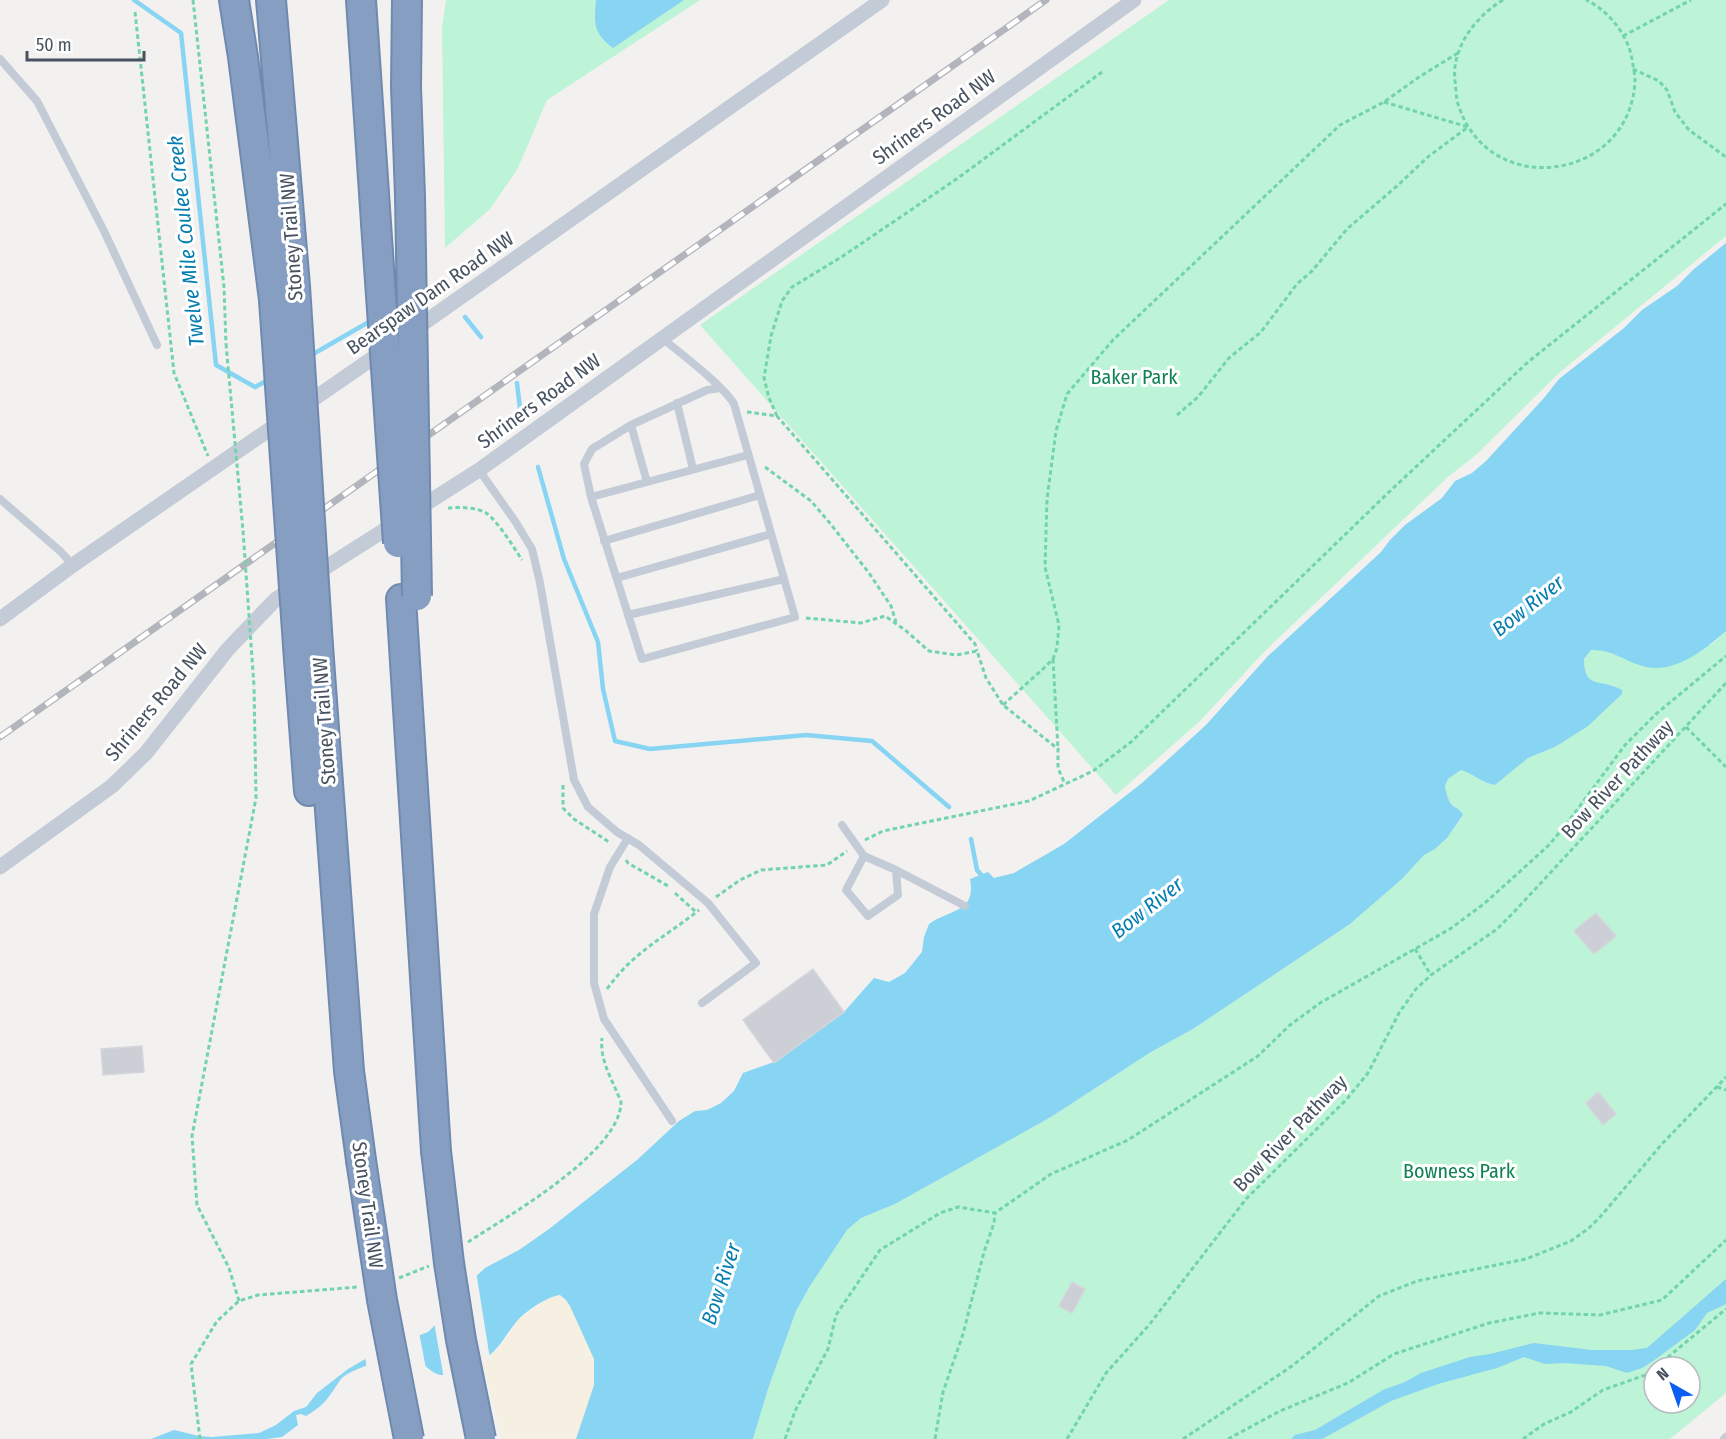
<svg xmlns="http://www.w3.org/2000/svg" width="1726" height="1439" font-family="'Fira Sans Condensed',sans-serif">
<style>
.green{fill:#bdf3d6;fill-rule:evenodd}
.sand{fill:#f5f0e1}
.water{fill:#87d4f3}
.pier{fill:#f3f1f0}
.lines{fill:none;stroke-linecap:round;stroke-linejoin:round}
.stream{stroke:#87d4f3;stroke-width:4.5}
.building{fill:#cccfd6;stroke:#d4d6dc;stroke-width:1.5}
.motorway-casing{stroke:#7089ae;stroke-width:32}
.path{stroke:#72d4ab;stroke-width:3;stroke-dasharray:4.5 3;stroke-linecap:butt}
.service{stroke:#c3cbd6;stroke-width:8}
.minor{stroke:#c3cbd6;stroke-width:15}
.motorway{stroke:#859ec2;stroke-width:28}
.rail-casing{stroke:#b2b5bb;stroke-width:7}
.rail{stroke:#fff;stroke-width:4.5;stroke-dasharray:14;stroke-linecap:butt}
.motorway-bridge-casing{stroke:#7089ae;stroke-width:32;stroke-linecap:butt}
.path-bridge{stroke:#72d4ab;stroke-width:3;stroke-dasharray:4.5 3;stroke-linecap:butt}
.motorway-bridge{stroke:#859ec2;stroke-width:28}
.labels{text-anchor:middle;stroke-width:6;stroke-linejoin:round;paint-order:stroke}
.street-label{font-size:20px;fill:#475260;stroke:#fff}
.park-label{font-size:20px;fill:#108252;stroke:#fff}
.water-label{font-size:21px;font-style:italic;fill:#037db0;stroke:#fff}
</style>
<rect width="100%" height="100%" fill="#f3f1f0"/>
<path class="green" d="M446 0H700L547 100 517 170 490 209 445 248 442 28Z
M1169 0H1726V236L1559 373 1477 454 1448 477 1264 652 1200 721 1116 795 700 325Z
M1726 631V1393L1670 1439H753L768 1389 796 1311 810 1286 847 1230 861 1218 895 1204 1051 1117 1151 1052 1193 1029 1350 924 1402 879 1424 855 1435 849 1447 838 1463 816C1460 809 1457 810 1453 805 1448 800 1446 793 1445 786L1448 779 1461 770C1474 774 1482 783 1495 785L1528 758 1555 747 1622 694 1616 686C1595 683 1584 683 1584 659L1591 650H1604L1641 666 1712 644ZM1654 1367H1690V1403H1654Z"/>
<path class="sand" d="M560 1295 566 1300 570 1306 594 1359V1385L576 1439H503L482 1361 498 1350 518 1320 552 1296Z"/>
<path class="water" d="M596 0H684L613 48C593 32 594 24 596 0Z
M1726 243V631C1703 651 1671 677 1639 665 1621 659 1611 649 1591 650L1584 659C1584 691 1603 678 1622 690V694L1588 726 1555 747 1528 758 1495 785C1482 783 1474 774 1461 770L1448 779 1445 786C1446 793 1448 800 1452 805 1457 809 1460 809 1463 815L1447 838 1435 849 1424 855 1402 879 1350 924 1193 1029 1151 1052 1051 1117 895 1204 861 1218 847 1230 810 1286 796 1311 768 1389 753 1439H576L594 1385V1359L570 1306 566 1300 560 1295C546 1297 526 1311 517 1321 504 1336 499 1352 480 1361 472 1365 449 1376 441 1375 428 1373 421 1356 405 1357 390 1358 351 1368 341 1379 337 1384 334 1390 330 1395 324 1404 316 1410 306 1416L301 1414 296 1415 298 1425 282 1437 267 1439H151L174 1430 199 1436 212 1437 259 1433 276 1425 294 1411 306 1407 317 1393 348 1369 381 1350 428 1332 438 1322 450 1300 485 1268 519 1250 549 1229 637 1160 679 1121 695 1111 707 1110 721 1103 734 1091 743 1073 774 1062 844 1012 874 978 889 982 905 973 922 952 924 937 929 924C952 908 976 913 970 879L988 872 994 878 1014 873 1064 844 1142 783 1206 725 1268 656 1381 552 1390 540 1405 525 1442 498 1455 481 1472 473 1486 461 1544 398 1559 379 1624 328 1642 310 1677 286 1694 269Z
M1726 1279V1304L1707 1313 1695 1330 1653 1361 1642 1368 1627 1373 1606 1366 1564 1363 1545 1364 1524 1357 1497 1368 1438 1384 1391 1401 1322 1439H1291L1295 1435 1315 1430 1383 1390 1405 1382 1421 1373 1470 1357 1490 1354 1534 1343 1592 1350H1631L1647 1348Z"/>
<path class="pier" d="M476 1271 490 1359 458 1375 444 1379 434 1322 448 1298Z
M419 1332 426 1369 407 1360 388 1362 367 1370 365 1356 380 1347Z"/>
<g class="lines">
<path class="stream" d="M134 0 181 33 216 365 255 387 270 379
M465 317 481 337
M308 357 374 319
M517 383 521 417
M538 467 564 559 598 642 603 689 615 741 650 749 806 735 872 741 949 807
M971 839 977 870 984 878"/>
</g>
<path class="building" d="M1596 913 1616 936 1594 954 1574 931Z
M813 969 844 1012 774 1063 743 1020Z
M142 1046 144 1072 103 1075 101 1049Z
M1598 1092 1616 1114 1603 1125 1586 1103Z
M1072 1282 1085 1289 1072 1313 1059 1306Z"/>
<g class="lines">
<defs>
<path id="motorway" d="M234 0 243 57 274 300
M271 0 295 286
M361 0 376 223
M407 0 406 87 410 196
M401 599 436 1151
M318 646 349 1071 361 1160
M299 660 309 791"/>
</defs>
<use href="#motorway" class="motorway-casing"/>
<path class="path" d="M193 0 224 287 226 344
M1503 0C1476 16 1451 48 1455 81 1456 89 1456 97 1458 104 1488 201 1630 182 1635 81 1635 74 1633 66 1632 59 1628 35 1608 10 1586 0
M135 12 174 373 208 456
M1623 36 1691 0
M1633 69 1659 81 1667 90 1675 112 1689 130 1726 157
M1384 102 1468 127
M747 412 777 416 975 644 977 651
M1177 415 1198 397 1229 358 1261 332 1297 284 1312 271 1347 229 1397 186 1429 156 1468 127
M777 416 769 398 764 378 771 336 782 301 792 287 843 256 958 178 1102 72
M765 467 811 501 829 522 869 573 891 606 896 622
M448 508C459 507 476 507 486 513 497 520 515 549 522 560
M806 618 861 623 885 616 905 630 929 651 956 655 977 651 986 678 1003 705 1058 749V768L1065 784
M1053 659 1058 749
M1003 705 1044 668 1053 659 1057 648 1059 625 1045 567 1047 499 1056 431 1067 394 1113 340 1340 125 1384 102 1419 77 1458 53
M1686 727 1726 767
M563 785V808L574 819 609 842
M865 840 883 831 1029 801 1093 771 1131 742 1389 492 1528 362 1726 204
M626 860 628 863 668 886
M675 893 696 912
M716 897 740 880 761 870 827 865 847 851
M1415 949 1431 975
M607 989C634 951 664 938 699 910
M1717 1087 1726 1090
M468 1242C508 1216 619 1153 621 1103 621 1099 617 1094 616 1090 608 1072 600 1057 602 1038
M399 1278 429 1266
M239 1301 229 1268 197 1205 192 1136 256 798 254 686
M1656 1367 1726 1309
M200 1439 191 1364 217 1321 239 1301 258 1295 358 1287
M785 1439 795 1411 828 1349 836 1315 880 1250 940 1213 958 1207 995 1213 1051 1174 1128 1140 1258 1056 1290 1025 1320 1003 1450 929 1485 903 1548 846 1565 826 1625 745 1656 714 1726 656
M935 1439 943 1392 963 1334 984 1252 994 1223 995 1213
M1067 1439 1106 1373 1149 1325 1246 1199 1346 1100 1368 1073 1399 1013 1416 989 1431 975 1497 929 1514 912 1726 683
M1183 1439 1292 1366 1379 1296 1417 1281 1526 1259 1571 1241 1589 1228 1601 1216 1662 1144 1726 1077
M1228 1439 1280 1411 1348 1383 1394 1354 1489 1323 1540 1313 1600 1315 1662 1300 1726 1240
M1523 1439 1544 1424 1571 1412 1603 1390 1648 1374 1654 1369"/>
<path class="service" d="M0 59 37 101 104 231 157 345
M662 338C680 353 724 386 734 404L795 617 642 659 591 497 584 464 592 449 631 425 707 390 720 388
M677 403 693 469
M631 425 647 482
M479 470 515 521 532 549 540 583 574 780 588 807 617 832 639 845 708 903 756 963 702 1003
M591 497 748 455
M0 499 60 551 73 565
M604 541 760 495
M617 578 771 534
M628 615 784 579
M842 825 864 856 846 890 868 916 898 895 896 870 864 856
M628 838 610 867 594 914V983L604 1019 672 1121
M896 870 965 906
M1724 1439 1726 1437"/>
<path class="minor" d="M411 332 882 0
M0 619 73 565 386 349
M0 867 112 786 146 753 228 649 276 599 479 470 1134 0"/>
<use href="#motorway" class="motorway"/>
<defs>
<path id="rail" d="M0 737 1046 0"/>
</defs>
<use href="#rail" class="rail-casing"/>
<use href="#rail" class="rail"/>
<defs>
<path id="motorway-bridge" d="M410 196 417 596
M376 223 398 543
M295 286 318 646
M274 300 299 660
M436 1151 449 1263 461 1340 481 1439
M361 1160 382 1300 409 1439"/>
</defs>
<use href="#motorway-bridge" class="motorway-bridge-casing"/>
<path class="path-bridge" d="M226 344 243 531 254 686"/>
<use href="#motorway-bridge" class="motorway-bridge"/>
</g>
<g class="labels">
<g class="street-label">
<text transform="translate(934 117) rotate(-36)" y="7">Shriners Road NW</text>
<text transform="translate(291 237) rotate(-94)" y="7">Stoney Trail NW</text>
<text transform="translate(430 293) rotate(-35)" y="7">Bearspaw Dam Road NW</text>
<text transform="translate(539 401) rotate(-36)" y="7">Shriners Road NW</text>
<text transform="translate(156 702) rotate(-50)" y="7">Shriners Road NW</text>
<text transform="translate(324 721) rotate(-94)" y="7">Stoney Trail NW</text>
<text transform="translate(1617 779) rotate(-47)" y="7">Bow River Pathway</text>
<text transform="translate(1290 1133) rotate(-46)" y="7">Bow River Pathway</text>
<text transform="translate(368 1205) rotate(82)" y="7">Stoney Trail NW</text>
</g>
<g class="park-label">
<text x="1134" y="384">Baker Park</text>
<text x="1459" y="1178">Bowness Park</text>
</g>
<g class="water-label">
<text transform="translate(186 241) rotate(-96)" y="7">Twelve Mile Coulee Creek</text>
<text transform="translate(1528 606) rotate(-38)" y="7">Bow River</text>
<text transform="translate(1147 908) rotate(-38)" y="7">Bow River</text>
<text transform="translate(721 1284) rotate(-72)" y="7">Bow River</text>
</g>
</g>
<g transform="translate(1672 1385) rotate(320)"><circle r="28" fill="#ffffff" stroke="#b5babf" stroke-width="1.5"/>
<path d="M0-4.5L10 22L0 15L-10 22Z" fill="#0c5ef2"/>
<text y="-9" font-size="16" font-weight="bold" text-anchor="middle" fill="#475260">N</text>
</g>
<path d="M27 51v9h117v-9" fill="none" stroke="#475260" stroke-width="3"/>
<text x="36" y="51" font-size="18" fill="#475260" stroke="#ffffff" stroke-width="4.5" paint-order="stroke">50 m</text>
</svg>
